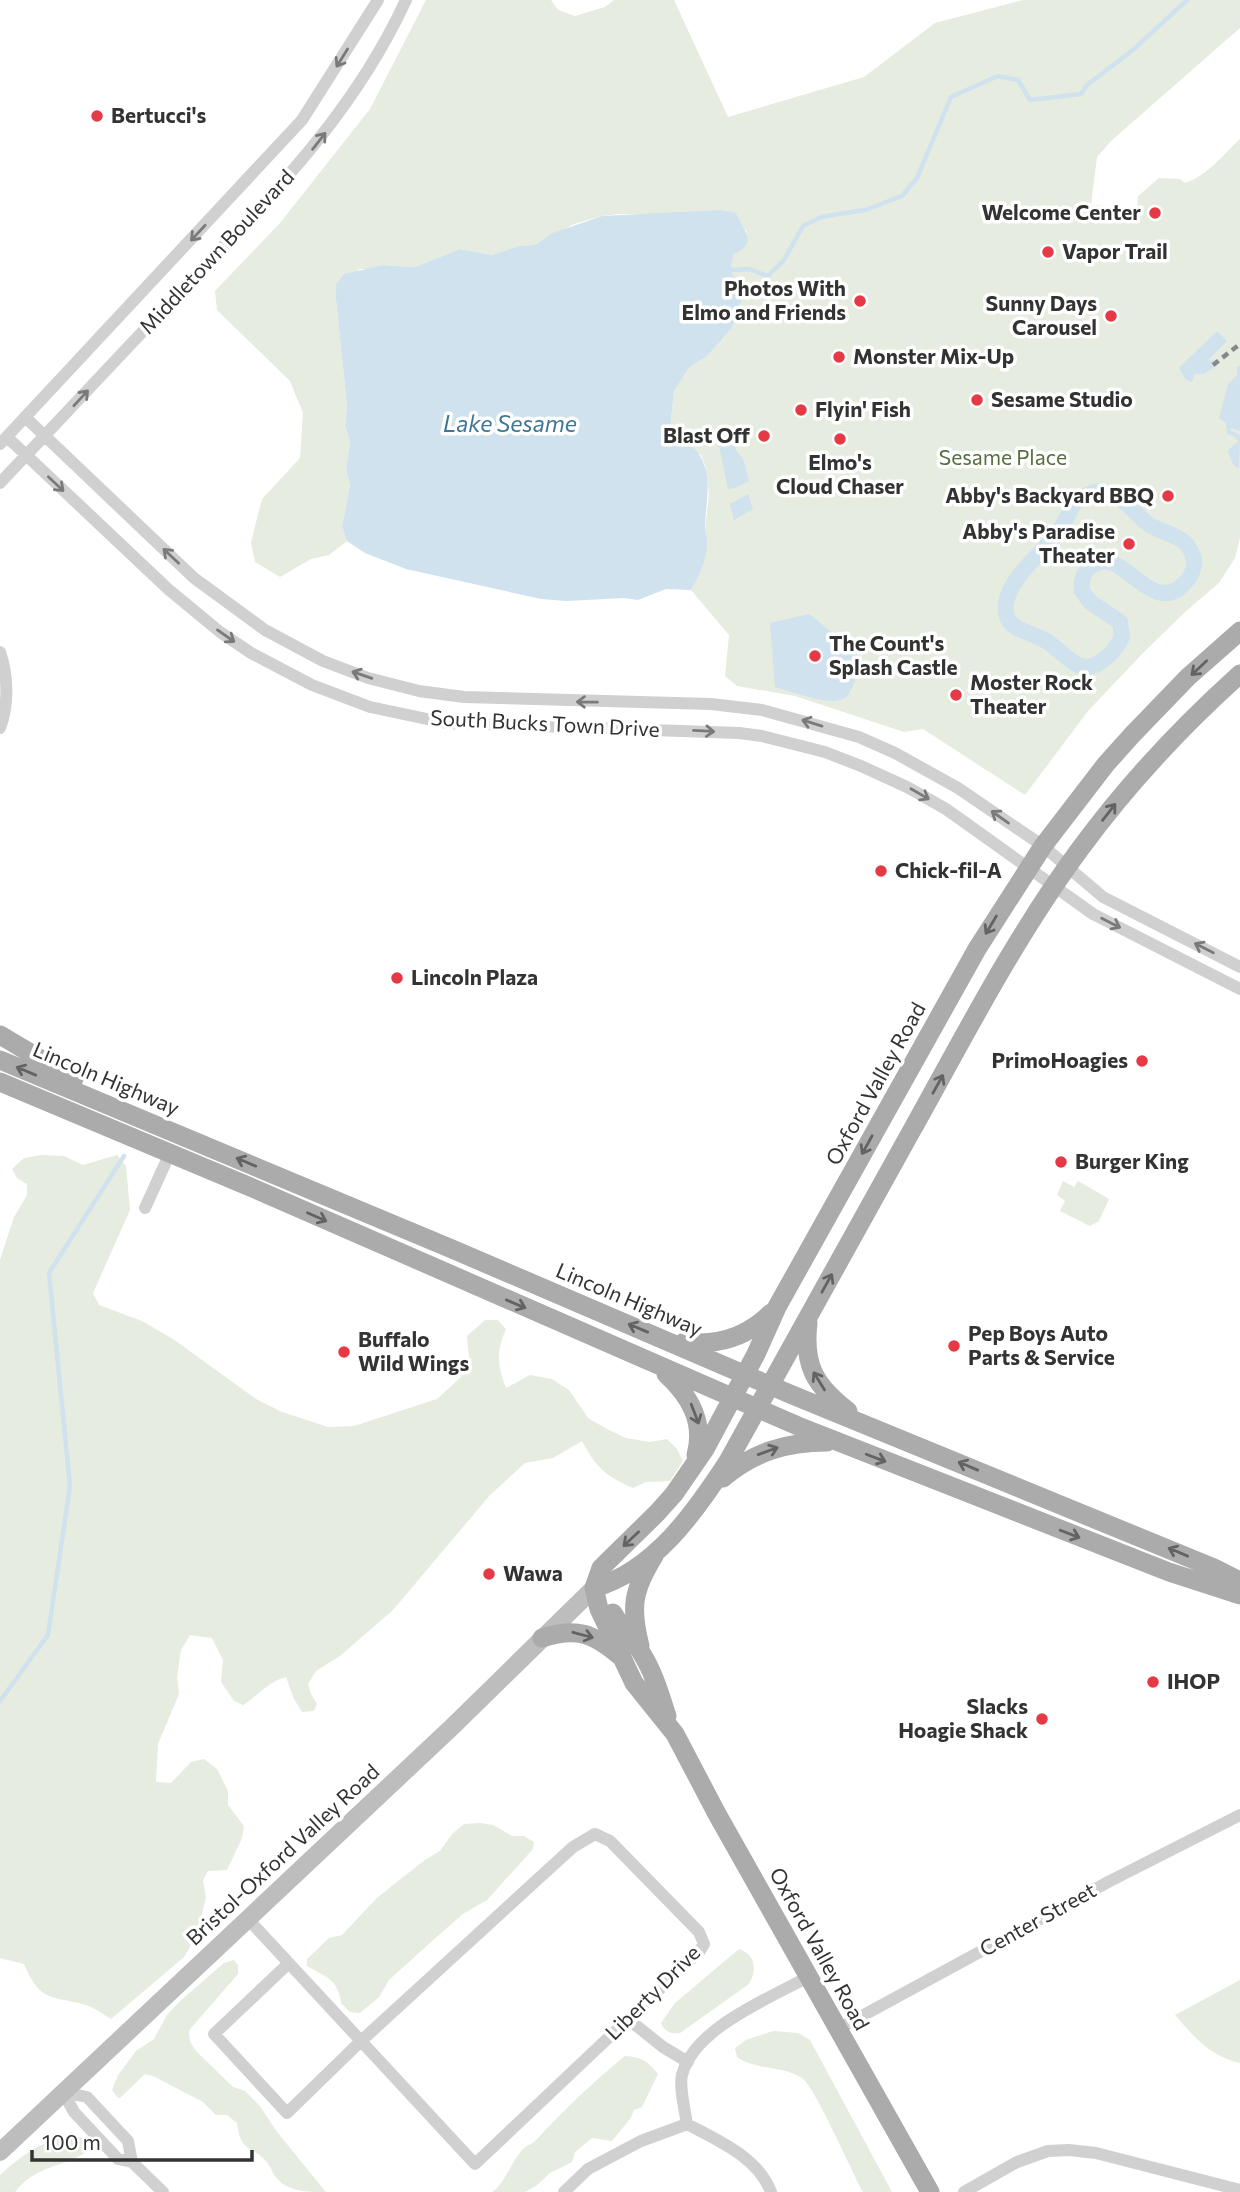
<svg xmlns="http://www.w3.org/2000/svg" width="1240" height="2192" font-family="Commissioner,sans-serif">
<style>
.green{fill:#e6ecdf}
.water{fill:#cfe2ee}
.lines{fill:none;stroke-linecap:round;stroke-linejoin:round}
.stream{stroke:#cfe2ee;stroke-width:4.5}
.canal{stroke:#cfe2ee;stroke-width:16}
.street{stroke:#d0d0d0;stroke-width:12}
.secondary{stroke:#bdbdbd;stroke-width:18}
.primary{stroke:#ababab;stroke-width:19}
.rail{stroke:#888;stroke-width:4.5;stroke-dasharray:7 5;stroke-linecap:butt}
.oneway{stroke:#7a7a7a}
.oneway2{stroke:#636363}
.poi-dot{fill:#e63946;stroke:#fff;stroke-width:2.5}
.labels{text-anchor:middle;stroke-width:7;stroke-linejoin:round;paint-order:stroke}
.poi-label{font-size:21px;font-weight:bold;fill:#333;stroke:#fff;text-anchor:start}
.street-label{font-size:21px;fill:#333;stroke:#fff}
.park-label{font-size:21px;fill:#56703f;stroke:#fff}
.water-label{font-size:23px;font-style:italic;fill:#3f7597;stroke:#fff}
</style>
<rect width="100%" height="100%" fill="#fff"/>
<path class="green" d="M426 0H551L558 10 575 16 605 7 614 0H674L728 117 864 77 935 23 1023 0H1240V28L1111 141 1097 157 1091 205 1137 207 1138 196 1159 178 1180 179 1185 183C1207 176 1224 154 1240 139V538L1235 558 1219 583 1185 612 1142 654 1088 711 1025 795 923 729 904 732 795 696 737 686 725 676 729 635 691 590 702 567 707 542 705 530 709 494 705 465 701 455 683 447 672 434 671 420 674 391 689 368 707 356 732 328 746 288C719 269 733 255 747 232L740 224 720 210 667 214H618L602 216 574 224 535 245 518 246 492 255 460 249 415 267 383 265 370 269H359L336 300 347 406 345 426 350 441 346 470 350 485 342 527 347 541 329 555 311 559 280 577 255 562 251 542 262 499 300 458 303 413 290 381 217 310 215 291 280 223 370 109Z
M41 1155 64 1156 83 1165 117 1155 126 1166 130 1210 93 1293 99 1305 142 1321 173 1339 256 1399 282 1412 328 1427 354 1426 437 1399 461 1377 469 1358 467 1336 485 1320H498L506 1329C496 1352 497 1364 506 1388L530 1375 552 1379 569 1390 588 1418 607 1429 626 1438 650 1442 667 1439 677 1449 683 1461 670 1481 646 1482 633 1488C605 1476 596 1467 582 1441L553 1458 525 1463 490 1495 393 1610 340 1656 316 1671 308 1684 311 1694 317 1704 314 1711 302 1712 294 1699 286 1677C269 1681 259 1695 243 1705L234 1701 221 1682 223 1660 212 1638 190 1635 181 1650 177 1677 179 1694 158 1744 156 1782 171 1783 191 1762 204 1759 217 1769 228 1791V1805L244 1826 242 1838 227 1870 208 1871 203 1880 206 1898 196 1937 184 1957 111 2019C103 2014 95 2008 86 2005 50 1995 41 2003 24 1964L0 1958V1260L14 1217 27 1195V1184L17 1178 12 1169 24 1158Z
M1063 1181 1074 1187 1078 1181 1109 1199 1099 1221 1090 1226 1060 1211 1065 1201 1057 1195Z
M480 1823 493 1825 512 1836H524L534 1842 533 1849 487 1900 463 1914 441 1933 389 1980 379 1997 360 2013 350 2012 341 2003C339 1980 325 1976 307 1966V1959L329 1938 342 1935 377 1898 393 1885 425 1860 440 1851 452 1834 464 1824Z
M739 1949C756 1955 757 1970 749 1984L680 2033C670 2034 665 2032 661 2023L675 2003Z
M234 1960 238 1965V1974L191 2028 189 2032 190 2042 196 2051 233 2087 245 2091 260 2106 277 2132 326 2192C308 2192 286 2192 275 2176 272 2172 270 2165 266 2161 250 2144 241 2153 237 2123L227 2115H216L203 2102 153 2076 145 2074 120 2098 117 2097 112 2090 118 2075 136 2051 154 2039 167 2015 179 2002 224 1963Z
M1240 1980V2063C1210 2056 1195 2038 1175 2015Z
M773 2031 798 2033 810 2040 892 2192H863C853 2174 814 2085 802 2078 782 2065 757 2071 737 2057L735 2048 746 2040Z
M625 2056C641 2057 648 2061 658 2074L642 2107 634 2110 630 2119 612 2141 592 2138 575 2152 572 2162 550 2173 536 2186 525 2192H492C505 2184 511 2161 524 2148 528 2145 534 2143 537 2139 565 2109 593 2082 625 2056Z
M74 2136 85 2138 90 2145 89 2150C65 2168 36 2164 15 2192H0V2175C21 2156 44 2138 74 2136Z"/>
<path class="water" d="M720 210 736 213C743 230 759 243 734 254 728 271 732 278 746 288L732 328 707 356 689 368 674 391 671 420 672 434 682 447H693C715 469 706 499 705 527 705 532 707 537 707 543 707 550 705 559 703 565 700 574 695 582 691 590L666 589 638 600 624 598 566 601 541 599 406 569 365 553 347 541 342 527 350 485 346 470 350 441 345 426 347 406 336 300V285L344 274 383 265 415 267 460 249 492 255 518 246 535 245 553 233 602 216Z
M1217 331 1227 341 1207 361 1215 360 1218 365 1204 374H1195L1192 382 1186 380 1179 368Z
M1237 366H1240V431L1231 428 1230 430 1240 435 1239 469 1232 463 1228 450 1239 441 1234 436 1227 434 1226 423 1219 418 1228 385 1237 375Z
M734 440 736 450 743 459 749 481 735 488 728 489 718 441Z
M748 494 753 509 734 520 730 504Z
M809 614 855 651C862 661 860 666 856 677 854 684 851 692 846 697 832 708 791 691 775 687L770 623Z"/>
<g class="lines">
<path class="stream" d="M731 270 749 269 768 276 784 260 803 226 821 217 865 210 902 196 917 178 951 97 998 76 1018 80 1030 100 1081 94 1087 85 1133 50 1187 0
M0 1701 48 1635 70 1486 49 1273 124 1156"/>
<path class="canal" d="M1099 491C1121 490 1133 514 1150 525 1161 532 1175 534 1184 542 1189 546 1193 554 1194 560 1195 569 1190 578 1184 584 1150 619 1120 540 1090 567 1083 573 1081 582 1082 591L1090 602 1120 622 1122 637C1117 647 1111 655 1102 661 1079 678 1066 654 1048 642 1030 630 1002 632 1006 603 1011 576 1040 555 1057 534 1073 513 1067 498 1099 491Z"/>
<path class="street" d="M25 417 194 578 265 630 323 661 368 678 419 691 464 697 711 704 762 710 859 737 895 753 958 788 1043 846 1103 897 1240 967
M7 437 168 589 220 632 251 653 312 685 370 707 446 723 739 733 762 736 825 752 861 766 907 787 946 809 1093 914 1240 989
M0 444 302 120 378 0
M0 483C60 420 119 356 179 293 267 199 351 119 406 0
M0 652C8 676 9 704 0 728
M145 1208 170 1153
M595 1834 610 1841 699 1932 704 1944 699 1952 475 2164 361 2041 573 1847Z
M248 1919 361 2041 287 2113 214 2034 289 1963
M628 2019 663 2047 688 2062
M838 2029 1110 1881 1240 1815
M63 2092 87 2097 128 2141 132 2162
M63 2092 74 2112 118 2159 132 2162
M687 2124C685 2111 679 2086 682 2075 694 2028 768 1999 808 1977
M132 2162 163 2192
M564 2192 588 2169 641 2141 687 2124C717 2140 758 2157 771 2192
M964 2192 1017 2162 1048 2151 1069 2150 1096 2153 1240 2190"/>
<path class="secondary" d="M0 2152 452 1727 594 1588"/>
<path class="primary" d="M0 1035 74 1079
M0 1060 452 1249 790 1394 1214 1568 1240 1581
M0 1082 255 1189 798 1426 1169 1572 1240 1595
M808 1323C803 1365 815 1386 848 1411
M684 1342C717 1346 747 1337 771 1313
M666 1374C690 1396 705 1422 696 1455
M723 1478C754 1452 786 1442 827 1442
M594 1588C654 1571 695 1512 727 1463 789 1352 851 1241 912 1130 965 1035 1015 937 1080 849 1127 785 1181 727 1240 674
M613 1613C621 1628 634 1639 642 1654 654 1673 660 1695 667 1716
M542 1638C576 1627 593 1633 620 1656
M640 1646C630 1607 633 1590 654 1556
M930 2192 717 1814 675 1734 634 1683 599 1609 594 1588 601 1568 657 1513 674 1494 705 1449 756 1354 777 1307 977 949 1043 846 1106 764 1132 735 1188 677 1240 631"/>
<path class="rail" d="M1213 365 1240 344"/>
</g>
<defs><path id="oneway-shaft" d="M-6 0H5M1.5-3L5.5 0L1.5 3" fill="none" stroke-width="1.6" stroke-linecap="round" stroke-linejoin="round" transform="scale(1.75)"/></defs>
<g class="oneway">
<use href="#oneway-shaft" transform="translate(342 58) rotate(122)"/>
<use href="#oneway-shaft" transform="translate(319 141) rotate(-52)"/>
<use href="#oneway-shaft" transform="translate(198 233) rotate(133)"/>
<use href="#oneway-shaft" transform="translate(81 398) rotate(-47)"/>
<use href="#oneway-shaft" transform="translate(56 484) rotate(43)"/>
<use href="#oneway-shaft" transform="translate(171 556) rotate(-137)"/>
<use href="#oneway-shaft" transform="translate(226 636) rotate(35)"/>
<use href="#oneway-shaft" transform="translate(362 675) rotate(-161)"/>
<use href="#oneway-shaft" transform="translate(587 702) rotate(-179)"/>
<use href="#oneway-shaft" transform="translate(812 723) rotate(-163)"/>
<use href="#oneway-shaft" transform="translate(704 731) rotate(3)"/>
<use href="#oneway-shaft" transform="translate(920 794) rotate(30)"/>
<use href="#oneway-shaft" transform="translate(1000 817) rotate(-145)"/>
<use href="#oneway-shaft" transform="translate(1111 923) rotate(27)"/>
<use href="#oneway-shaft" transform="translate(1204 948) rotate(-153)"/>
</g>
<g class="oneway2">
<use href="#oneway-shaft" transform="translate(1199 668) rotate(137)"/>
<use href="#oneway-shaft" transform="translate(1109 812) rotate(-52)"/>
<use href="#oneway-shaft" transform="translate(991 925) rotate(121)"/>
<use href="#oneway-shaft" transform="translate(26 1071) rotate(-157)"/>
<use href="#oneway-shaft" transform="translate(938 1084) rotate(-61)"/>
<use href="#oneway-shaft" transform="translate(867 1145) rotate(119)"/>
<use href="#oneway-shaft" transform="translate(246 1162) rotate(-157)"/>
<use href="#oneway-shaft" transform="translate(317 1217) rotate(24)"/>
<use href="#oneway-shaft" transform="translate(827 1283) rotate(-61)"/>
<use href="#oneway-shaft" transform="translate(516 1304) rotate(23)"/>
<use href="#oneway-shaft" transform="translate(638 1328) rotate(-157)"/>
<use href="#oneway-shaft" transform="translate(819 1381) rotate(-122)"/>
<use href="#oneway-shaft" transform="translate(695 1414) rotate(69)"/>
<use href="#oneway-shaft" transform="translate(768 1451) rotate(-20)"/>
<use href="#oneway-shaft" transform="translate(876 1458) rotate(21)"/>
<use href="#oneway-shaft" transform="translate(968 1466) rotate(-157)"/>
<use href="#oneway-shaft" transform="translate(1070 1534) rotate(21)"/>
<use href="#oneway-shaft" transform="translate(631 1539) rotate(137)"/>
<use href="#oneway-shaft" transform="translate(1178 1552) rotate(-157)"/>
<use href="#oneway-shaft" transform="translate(583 1635) rotate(15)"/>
</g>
<g class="poi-dot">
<circle cx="97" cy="116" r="7"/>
<circle cx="1155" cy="213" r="7"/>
<circle cx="1048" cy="252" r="7"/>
<circle cx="860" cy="301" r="7"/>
<circle cx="1111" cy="316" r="7"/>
<circle cx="839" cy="357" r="7"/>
<circle cx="977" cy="400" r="7"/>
<circle cx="801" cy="410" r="7"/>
<circle cx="764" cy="436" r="7"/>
<circle cx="840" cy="439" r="7"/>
<circle cx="1168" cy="496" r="7"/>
<circle cx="1129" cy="544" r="7"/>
<circle cx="815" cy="656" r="7"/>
<circle cx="956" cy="695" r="7"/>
<circle cx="881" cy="871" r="7"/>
<circle cx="397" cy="978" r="7"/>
<circle cx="1142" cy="1061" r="7"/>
<circle cx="1061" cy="1162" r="7"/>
<circle cx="954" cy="1346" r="7"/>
<circle cx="344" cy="1352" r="7"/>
<circle cx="489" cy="1574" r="7"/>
<circle cx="1153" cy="1682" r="7"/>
<circle cx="1042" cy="1719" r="7"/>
</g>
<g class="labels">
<g class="poi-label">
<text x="111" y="123">Bertucci's</text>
<text x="1141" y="220" text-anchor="end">Welcome Center</text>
<text x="1062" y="259">Vapor Trail</text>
<text x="846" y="296" text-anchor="end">Photos With<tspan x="846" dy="24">Elmo and Friends</tspan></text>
<text x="1097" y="311" text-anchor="end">Sunny Days<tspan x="1097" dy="24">Carousel</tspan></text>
<text x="853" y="364">Monster Mix-Up</text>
<text x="991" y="407">Sesame Studio</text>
<text x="815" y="417">Flyin' Fish</text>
<text x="750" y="443" text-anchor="end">Blast Off</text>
<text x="840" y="470" text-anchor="middle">Elmo's<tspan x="840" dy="24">Cloud Chaser</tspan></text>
<text x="1154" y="503" text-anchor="end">Abby's Backyard BBQ</text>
<text x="1115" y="539" text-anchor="end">Abby's Paradise<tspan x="1115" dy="24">Theater</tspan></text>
<text x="829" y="651">The Count's<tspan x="829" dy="24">Splash Castle</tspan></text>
<text x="970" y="690">Moster Rock<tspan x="970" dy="24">Theater</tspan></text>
<text x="895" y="878">Chick-fil-A</text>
<text x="411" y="985">Lincoln Plaza</text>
<text x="1128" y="1068" text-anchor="end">PrimoHoagies</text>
<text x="1075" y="1169">Burger King</text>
<text x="968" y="1341">Pep Boys Auto<tspan x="968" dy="24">Parts &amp; Service</tspan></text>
<text x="358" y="1347">Buffalo<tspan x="358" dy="24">Wild Wings</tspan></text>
<text x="503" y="1581">Wawa</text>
<text x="1167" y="1689">IHOP</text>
<text x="1028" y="1714" text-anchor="end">Slacks<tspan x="1028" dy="24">Hoagie Shack</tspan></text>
</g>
<g class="street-label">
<text transform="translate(217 252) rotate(-47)" y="7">Middletown Boulevard</text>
<text transform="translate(545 724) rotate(3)" y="7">South Bucks Town Drive</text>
<text transform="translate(106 1079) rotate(23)" y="7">Lincoln Highway</text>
<text transform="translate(876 1084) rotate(-61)" y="7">Oxford Valley Road</text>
<text transform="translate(629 1300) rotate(23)" y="7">Lincoln Highway</text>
<text transform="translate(283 1855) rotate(-43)" y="7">Bristol-Oxford Valley Road</text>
<text transform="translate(1038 1920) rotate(-29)" y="7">Center Street</text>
<text transform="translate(819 1949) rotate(61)" y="7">Oxford Valley Road</text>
<text transform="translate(653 1993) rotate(-45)" y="7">Liberty Drive</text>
</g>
<g class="park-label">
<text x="1003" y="465">Sesame Place</text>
</g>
<g class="water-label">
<text x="510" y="432">Lake Sesame</text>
</g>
</g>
<path d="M32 2150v10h220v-10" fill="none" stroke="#333333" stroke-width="3.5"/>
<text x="42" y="2150" font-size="21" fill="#333333" stroke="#ffffff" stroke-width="5" paint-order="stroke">100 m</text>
</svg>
